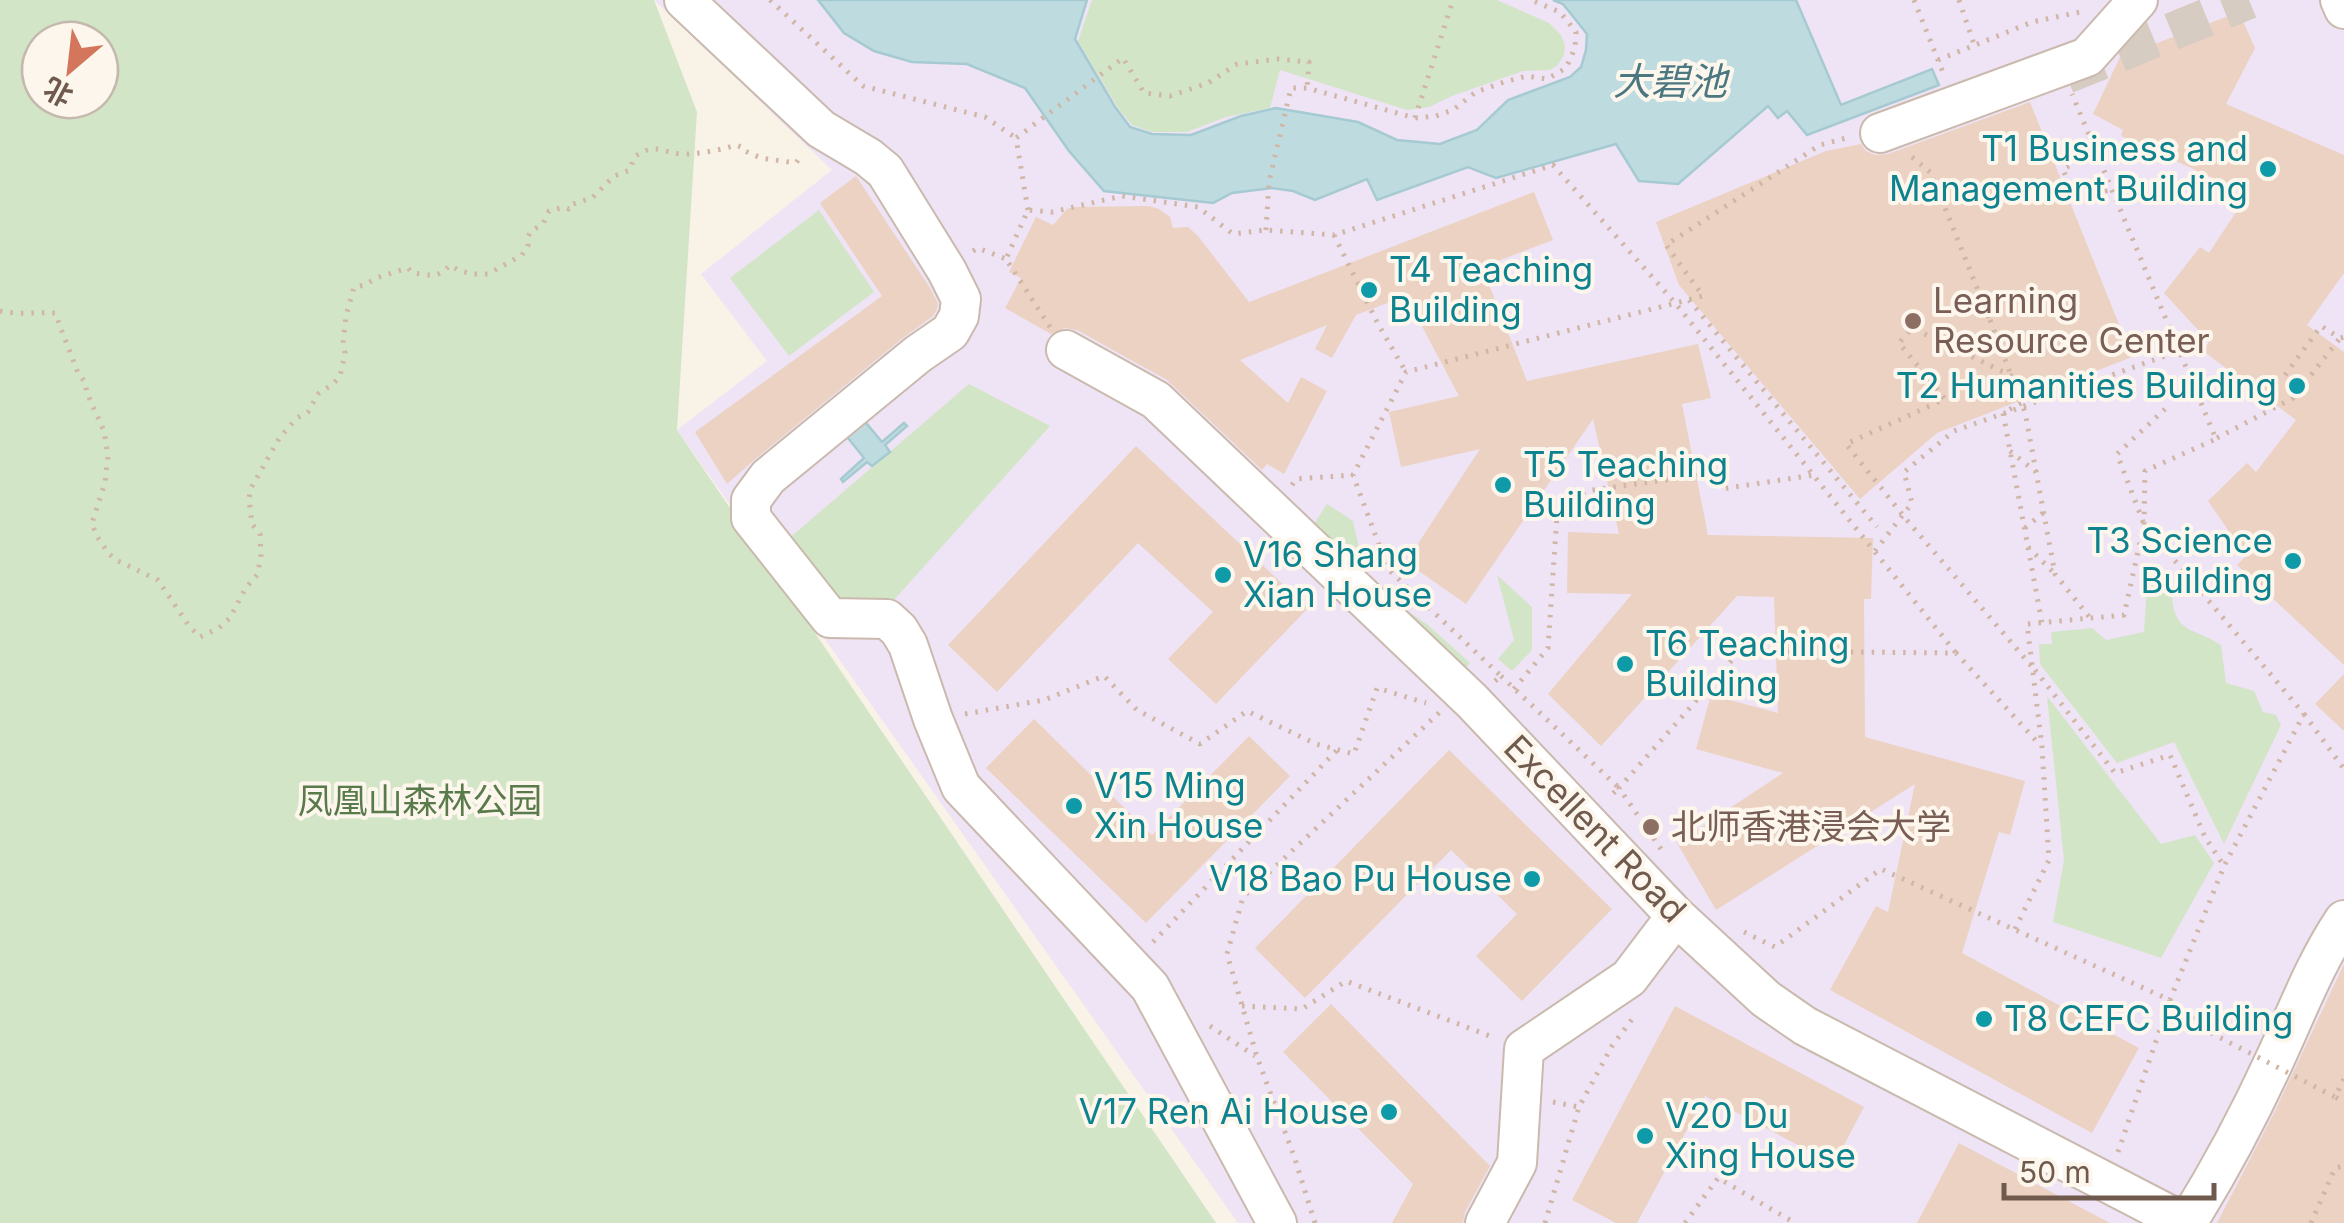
<svg xmlns="http://www.w3.org/2000/svg" width="2344" height="1223" font-family="Inter,'Noto Sans SC',sans-serif">
<style>
.education{fill:#efe3f6}
.green{fill:#d3e5c7;fill-rule:evenodd}
.water{fill:#bedce0;stroke:#a5cad1;stroke-width:2.5}
.building{fill:#ebd2c2}
.lines{fill:none;stroke-linecap:round;stroke-linejoin:round}
.minor-tunnel{stroke:#d7ccc1;stroke-width:38;stroke-dasharray:38 19;stroke-linecap:butt}
.minor-casing{stroke:#cabaae;stroke-width:42}
.path{stroke:#d0b6a5;stroke-width:5;stroke-dasharray:2.5 8;stroke-linecap:butt}
.minor{stroke:#fff;stroke-width:38}
.path-bridge{stroke:#d0b6a5;stroke-width:5;stroke-dasharray:2.5 8;stroke-linecap:butt}
.culture-dot{fill:#0f9aa8;stroke:#fdf6ec;stroke-width:4}
.education-dot{fill:#8d6e63;stroke:#fdf6ec;stroke-width:4}
.labels{text-anchor:middle;stroke-width:8;stroke-linejoin:round;paint-order:stroke}
.culture-label{font-size:35px;fill:#0d838f;stroke:#fdf6ec;text-anchor:start}
.education-label{font-size:35px;fill:#785e54;stroke:#fdf6ec;text-anchor:start}
.park-label{font-size:35px;fill:#597a4b;stroke:#fdf6ec}
.street-label{font-size:35px;fill:#705a4e;stroke:#fdf6ec}
.water-label{font-size:38px;font-style:italic;fill:#4b7880;stroke:#fdf6ec}
</style>
<rect width="100%" height="100%" fill="#f9f2e7"/>
<path class="education" d="M654 0H2344V1223H1238L677 430 767 361 701 274 832 170Z"/>
<path class="green" d="M0 0H654L697 112 677 430 1216 1223H0ZM40 40H100V100H40Z
M1092 0H1497L1549 23 1561 35 1565 45 1564 55 1557 66 1550 70 1523 71 1452 96 1429 107 1407 110 1280 70 1270 108 1226 117 1187 132H1152L1132 125 1118 108 1078 41Z
M819 210 874 292 789 356 730 278Z
M969 384 1050 426 885 610 850 612 786 541Z
M1327 504 1353 521 1367 583 1428 625 1470 663 1456 680 1371 596 1314 524Z
M2148 570 2172 596C2175 635 2194 627 2221 645L2226 683 2254 691 2263 712 2276 715 2281 725 2224 844 2174 742 2117 763 2040 664 2039 644H2052L2051 632 2092 628 2106 640 2144 632Z
M1497 575 1532 607V650L1512 671 1498 659 1514 640Z
M2047 696 2161 844 2195 835 2214 863 2161 958 2053 922 2064 860Z"/>
<path class="water" d="M818 0H1087L1075 39 1115 107 1130 127 1152 134 1191 135 1241 116 1276 108 1358 122 1397 140 1440 144 1477 130 1508 100 1570 77 1581 67 1586 50 1587 34 1563 4 1553 0H1796L1841 105 1932 69 1939 85 1807 135 1787 111 1778 118 1768 106 1678 184 1639 181 1616 144 1496 178 1468 167 1377 200 1367 179 1315 200 1293 191 1272 188 1232 193 1213 203 1104 191 1069 151 1025 88 967 64 912 62 874 51 844 33Z
M862 418 882 442 904 423 907 426 885 445 890 452 872 466 867 462 843 482 841 479 864 458 844 433Z"/>
<path class="building" d="M2239 12 2255 48 2226 104 2344 155V273L2307 325 2344 352V665L2237 565 2246 556 2208 501 2247 463 2256 472 2296 420 2203 351 2209 342 2164 293 2200 247 2209 253 2248 194 2121 136 2123 130 2093 114 2120 57Z
M2030 102 2132 357 1937 433 1860 499 1679 285 1656 222 1826 151 1861 144 1866 151 1875 155 1888 154Z
M856 176 930 288 938 303 937 309 933 316 904 337 754 460 727 484 695 432 882 296 820 203Z
M1534 192 1553 240 1482 267 1527 381 1698 344 1711 398 1682 404 1708 535 1873 538 1871 599H1864L1865 737 2025 781 2010 835 1999 832 1962 953 2139 1048 2092 1133 1830 990 1876 906 1888 912 1915 784 1716 910 1677 843 1783 773 1696 749 1711 695 1778 713 1774 597 1737 596 1601 746 1548 694 1632 594 1567 593 1568 532 1619 534 1593 419 1466 604 1406 562 1480 449 1401 467 1389 412 1459 396 1406 296 1356 315 1332 358 1315 349 1327 325 1240 360 1288 403 1301 377 1327 391 1284 474 1267 464 1262 470 1167 380 1077 330 1065 328 1051 334 1005 308 1021 278 1009 272 1036 217 1053 225 1067 209 1074 207 1149 206 1159 209 1170 217 1173 228 1188 227 1198 236 1249 302Z
M1136 446 1308 608 1216 704 1168 659 1213 612 1138 543 997 692 948 645Z
M2344 674V731L2315 704Z
M1034 719 1152 835 1249 736 1290 776 1146 923 986 768Z
M1449 750 1612 909 1522 1001 1476 956 1517 914 1451 850 1305 998 1255 948Z
M2344 964V1223H2217L2275 1111Z
M1331 1004 1490 1166 1465 1212 1463 1223H1392L1413 1184 1283 1052Z
M1675 1006 1864 1107 1834 1164 1705 1096 1637 1223H1616L1572 1200Z
M1959 1143 2110 1223H1917Z"/>
<g class="lines">
<path class="minor-tunnel" d="M2066 75 2249 0"/>
<defs>
<path id="minor" d="M684 0 821 129 868 157 885 171 947 271 961 299 959 316 950 332 918 354 768 477 751 500V518L830 618 887 619 899 630 908 645 933 719 961 787 1150 987 1277 1223
M2340 0 2344 9
M1880 133 2087 57 2138 0
M1066 350 1156 400 1472 701 1676 916 1766 999 1805 1026 2185 1223
M1485 1223 1517 1163 1524 1049 1629 978 1676 916
M2187 1223C2220 1170 2249 1116 2275 1059 2297 1012 2315 963 2344 920"/>
</defs>
<use href="#minor" class="minor-casing"/>
<path class="path" d="M770 0 863 86 985 117 1016 138
M1914 0 1944 75
M1959 0 1974 44
M1938 60 2032 22 2085 11
M1415 118 1453 0
M1912 157 1931 173 1990 320
M2069 166 2063 169 2075 201
M1028 210 1016 138 1123 58 1144 93 1170 96 1208 83 1237 64 1278 59 1309 62 1307 88
M1266 230 1269 182 1291 88H1307L1415 118 1436 116 1453 110 1476 92 1504 82 1527 76 1547 79 1566 68 1575 48 1576 32 1560 12 1531 0
M1334 235 1378 324 1406 372
M973 251 978 248 1006 259
M1689 300 1877 527
M0 311C18 315 37 312 55 313L78 373 85 382 87 393 104 431 108 456 105 483 92 523 96 535 109 554 118 561 158 580 189 626 200 637 219 628 230 618 245 589 257 575 261 557 260 534 252 524 249 499 251 488 280 437 297 418 308 412 318 394 333 384 340 376 345 353 343 343 346 316 354 287 365 285 376 278 408 268 412 273C430 274 436 280 450 265L458 270 472 274H488L522 255 528 246V237L531 231 543 224 549 211 564 207 569 209 574 206 573 204 592 198 614 176 630 170 634 157C655 143 658 151 680 154 695 155 721 150 736 145L744 148 745 151 761 158 796 163 802 155
M1050 327 1006 259 1028 210 1052 212 1122 196 1198 207 1233 234 1266 230 1334 235 1553 165 1676 304 1956 653
M2285 375 2321 326 2340 338 2344 337
M2217 438 2293 398 2340 338
M2010 451 2036 472
M1292 485 1296 479 1353 475
M2025 528 2043 513
M2028 547 2055 574
M1875 551 1912 503 1904 472 1954 431 2179 351
M2035 670 2115 773 2170 755 2205 837 2224 866
M1501 676 1619 788 1608 798
M1495 681 1501 676 1388 569 1353 475 1406 372 1703 296 1666 245 1820 145 1850 137
M1514 689 1548 648 1557 515 1585 491 1717 473 1721 489 1814 475
M965 714 1044 700 1104 676 1137 710 1200 744 1247 711 1316 744 1354 754 1377 688 1426 703
M2304 714 2344 769
M1661 849 1619 788 1740 651 1956 653 2040 745
M2015 929 2049 860 2042 747 2027 624 2124 615 2144 524 2145 471 2216 439 2072 94
M1744 932 1775 947 1881 869 2170 1000 2224 866 2304 714 2144 524 2117 454 2165 409
M1153 942 1337 750
M1242 1006 1302 1009 1346 981 1495 1038
M1210 1026 1255 1056
M2344 1079 2335 1097 2344 1102
M1553 1102 1579 1107
M2118 1152 2170 1000 2211 1033
M1315 1223 1294 1156 1257 1057 1227 954 1243 897 1441 711
M1545 1223 1579 1107 1612 1046 1636 1014
M1685 1223 1718 1178 1795 1223
M2311 1223 2335 1168 2344 1166"/>
<use href="#minor" class="minor"/>
<path class="path-bridge" d="M2075 201 2111 189
M1990 320 2025 412 2055 574 2090 618
M2012 376 1912 328 1899 343 1945 399 1846 444 1906 519 2033 668
M2021 403 2003 413 2042 623
M2211 1033 2335 1097"/>
</g>
<g class="culture-dot">
<circle cx="2268" cy="169" r="10"/>
<circle cx="1369" cy="290" r="10"/>
<circle cx="2297" cy="386" r="10"/>
<circle cx="1503" cy="485" r="10"/>
<circle cx="2293" cy="561" r="10"/>
<circle cx="1223" cy="575" r="10"/>
<circle cx="1625" cy="664" r="10"/>
<circle cx="1074" cy="806" r="10"/>
<circle cx="1532" cy="879" r="10"/>
<circle cx="1984" cy="1019" r="10"/>
<circle cx="1389" cy="1112" r="10"/>
<circle cx="1645" cy="1136" r="10"/>
</g>
<g class="education-dot">
<circle cx="1913" cy="321" r="10"/>
<circle cx="1651" cy="827" r="10"/>
</g>
<g class="labels">
<g class="culture-label">
<text x="2248" y="161" text-anchor="end">T1 Business and<tspan x="2248" dy="40">Management Building</tspan></text>
<text x="1389" y="282">T4 Teaching<tspan x="1389" dy="40">Building</tspan></text>
<text x="2277" y="398" text-anchor="end">T2 Humanities Building</text>
<text x="1523" y="477">T5 Teaching<tspan x="1523" dy="40">Building</tspan></text>
<text x="2273" y="553" text-anchor="end">T3 Science<tspan x="2273" dy="40">Building</tspan></text>
<text x="1243" y="567">V16 Shang<tspan x="1243" dy="40">Xian House</tspan></text>
<text x="1645" y="656">T6 Teaching<tspan x="1645" dy="40">Building</tspan></text>
<text x="1094" y="798">V15 Ming<tspan x="1094" dy="40">Xin House</tspan></text>
<text x="1512" y="891" text-anchor="end">V18 Bao Pu House</text>
<text x="2004" y="1031">T8 CEFC Building</text>
<text x="1369" y="1124" text-anchor="end">V17 Ren Ai House</text>
<text x="1665" y="1128">V20 Du<tspan x="1665" dy="40">Xing House</tspan></text>
</g>
<g class="education-label">
<text x="1933" y="313">Learning<tspan x="1933" dy="40">Resource Center</tspan></text>
<text x="1671" y="839">北师香港浸会大学</text>
</g>
<g class="park-label">
<text x="420" y="813">凤凰山森林公园</text>
</g>
<g class="street-label">
<text transform="translate(1595 829) rotate(46)" y="12">Excellent Road</text>
</g>
<g class="water-label">
<text x="1670" y="95">大碧池</text>
</g>
</g>
<g transform="translate(70 70) rotate(208)"><circle r="48" fill="#fdf6ec" stroke="#c5b8ad" stroke-width="2.5"/>
<path d="M0-8L18 38L0 25L-18 38Z" fill="#d4765b"/>
<text y="-15" font-size="28" font-weight="bold" text-anchor="middle" fill="#705a4e">北</text>
</g>
<path d="M2004 1183v15h210v-15" fill="none" stroke="#705a4e" stroke-width="5"/>
<text x="2019" y="1183" font-size="30" fill="#705a4e" stroke="#fdf6ec" stroke-width="8" paint-order="stroke">50 m</text>
</svg>
